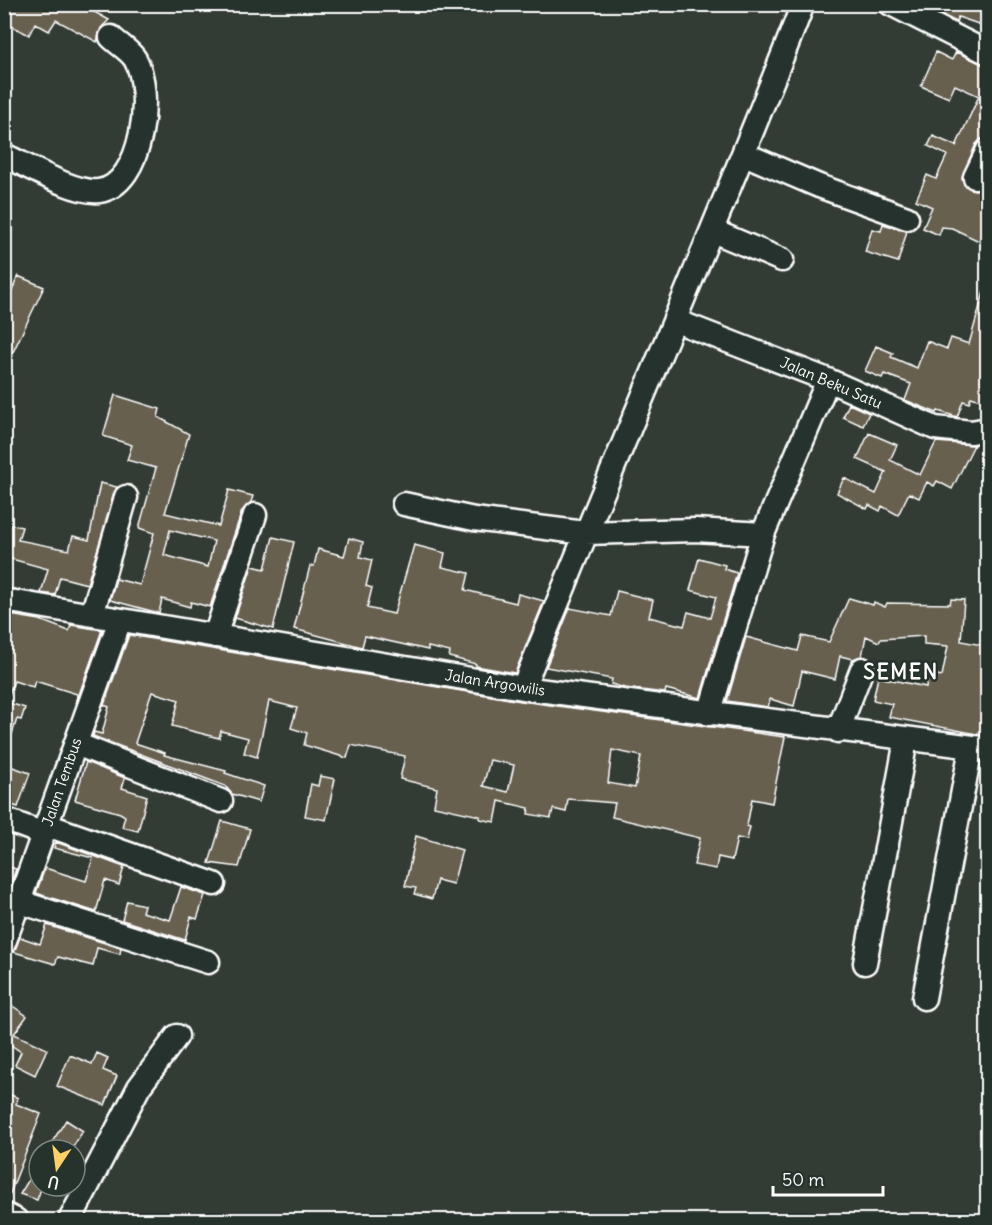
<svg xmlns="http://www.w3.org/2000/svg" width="992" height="1225" font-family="Delius,sans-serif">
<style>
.building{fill:#676050;stroke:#fff;stroke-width:1.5;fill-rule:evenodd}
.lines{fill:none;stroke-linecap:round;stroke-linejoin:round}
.minor-casing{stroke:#fff;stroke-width:27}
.minor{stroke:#26332d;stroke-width:22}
.labels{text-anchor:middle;stroke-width:5;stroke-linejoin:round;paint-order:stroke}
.street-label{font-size:15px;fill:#fff;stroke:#26332d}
.district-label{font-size:21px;font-weight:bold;letter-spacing:1.5px;fill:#fff;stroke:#26332d}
</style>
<rect width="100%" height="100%" fill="#333c34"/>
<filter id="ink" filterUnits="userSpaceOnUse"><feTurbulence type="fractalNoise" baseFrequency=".0167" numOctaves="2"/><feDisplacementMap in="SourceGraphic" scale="12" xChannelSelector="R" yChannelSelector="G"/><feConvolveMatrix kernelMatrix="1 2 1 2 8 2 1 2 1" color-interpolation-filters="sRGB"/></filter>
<g filter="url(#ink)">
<path class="building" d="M4 4H80L109 20 101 28 97 42 56 20 49 31 35 23 29 35 4 22Z
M922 4H987V27L958 17 956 22Z
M936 52 952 60 956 52 987 66V137L976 144 962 177 964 185 975 190 982 188 987 182V223L979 241 952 228 942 227 939 235 923 228 932 207 916 200 927 175 936 179 947 155 928 146 933 136 956 146 979 96 955 85 949 98 921 86Z
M883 224 907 231 898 262 865 252 872 229 881 231Z
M18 276 44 287 13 352 4 348V310Z
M984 292 987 293V402L971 397 969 403 963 401 957 417 938 411 937 413 905 400 911 384 884 374 882 378 865 371 876 346 893 353 891 357 917 368 927 341 947 349 951 338 969 344Z
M115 395 160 409 158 417 189 434 165 513 219 526 229 490 253 496 251 502 242 511 210 607 191 602 190 607 162 599 159 613 110 600 116 579 140 585 154 533 139 528 156 468 127 460 132 445 103 436ZM170 530 214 541 208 567 164 555Z
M849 404 869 413 863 426 843 417Z
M869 433 897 445 890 460 920 475 936 442 974 445 952 489 937 481 934 486 927 482 919 498 909 493 898 515 882 506 880 511 869 505 867 509 837 493 844 478 876 494 886 472 857 459Z
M100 483 117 487 87 584 60 577 55 595 41 593 48 569 4 557V523L22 527 18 540 69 550 73 536 89 540Z
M273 537 294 542 273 629 235 618 252 566 265 569Z
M349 538 363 542 360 557 372 560 366 586 372 588 367 608 394 614 414 545 445 553 442 567 469 573 465 590 516 603 518 594 544 601 515 673 476 666V664L449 657 450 652 428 647V650L365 636 362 647 294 629 310 566H314L318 549 344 556Z
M699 558 725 565 724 569 737 573 700 698 666 689 665 693 625 688 611 684 612 679 546 667 570 608 611 616 617 591 653 600 649 617 684 626 688 612 710 618 716 597 690 590Z
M849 598 873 605 874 602 885 607 887 603 950 604 951 599 964 600 961 641 987 646V732L983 731 982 735 889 717 892 704 873 700 878 677 926 687 928 673 942 676 948 646 924 644V636L881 639 879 642 866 636 862 656 853 659 840 656 835 679 802 671 794 706 770 699 768 707 727 701 746 637 798 651 802 636 829 642Z
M10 615 40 620 69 631 71 625 102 630 76 703 77 694 35 681 33 687 14 681 6 702 25 708 21 720 17 719 7 749 4 748V630Z
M129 635 521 701 785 737 772 803 752 799 747 826 750 827 747 840 737 838 732 860 718 857 716 869 694 865 700 838 612 817 615 803 568 799 566 812 553 809 551 818 528 814 529 808 499 801 495 822 480 819V816L434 806 437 788 400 779 405 756 351 745 347 758 304 745 307 733 291 728 297 708 269 701 257 757 244 753 248 738 221 731 219 738 172 726 179 700 152 692 135 743 165 753 164 755 226 771 225 773 264 786 259 802 232 794 225 786 93 736 94 732 102 734 109 707 104 705ZM612 750 641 756 635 788 608 783ZM490 760 514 765 508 792 483 786Z
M86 762 125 778 122 788 147 796 138 831 122 827 125 816 120 813 75 800Z
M4 764 30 773 18 807 6 803 8 797 4 796Z
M320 776 335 779 326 820 305 816 311 784 318 786Z
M222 821 250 829 239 867 209 863Z
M416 836 462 850 453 884 437 880 432 899 414 894 416 888 405 886Z
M56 842 124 867 119 885 105 880 96 912 36 893 45 868 86 881 93 858 54 848Z
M4 865 16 869 9 889 4 887Z
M181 887 205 895 197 919 191 917 185 940 122 920 127 901 144 905 142 912 170 920Z
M47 925 121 948 120 954 97 948 93 966 58 957 55 964 14 952 20 937 40 944Z
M4 1000 27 1016 14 1034 47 1049 35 1075 15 1065 21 1052 8 1043 4 1048Z
M97 1053 108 1058 103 1070 117 1076 105 1105 57 1086 70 1055 92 1064Z
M4 1092 18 1098 16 1104 41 1114 7 1201Z
M66 1120 83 1131 71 1150H47Z
M39 1163V1186H42L37 1200 20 1194Z"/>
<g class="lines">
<defs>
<path id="minor" d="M891 4 988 53
M744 154 819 186 907 218
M4 155C27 165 74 194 99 191 143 185 154 91 135 59 130 51 118 44 111 37
M975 177 988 150
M713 231 782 260
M676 321 828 380 935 428 971 432 988 429
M404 504 474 519 585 533 696 530 763 534
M4 600 523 688 988 749
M92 615 126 497
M215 636 255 515
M523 688C615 459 713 234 803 4
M709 714 763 534 828 380
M838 731 862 669
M76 744 221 801
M4 819 44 834
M47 825 214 884
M20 902 208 962
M4 943 120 620
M865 963 906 740
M924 998 971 748
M4 1214 16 1220
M70 1220 139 1087 177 1036"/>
</defs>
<use href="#minor" class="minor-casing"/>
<use href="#minor" class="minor"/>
</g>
</g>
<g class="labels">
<g class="street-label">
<text transform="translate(831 383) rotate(23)" y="5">Jalan Beku Satu</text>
<text transform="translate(495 683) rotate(9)" y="5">Jalan Argowilis</text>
<text transform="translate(62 782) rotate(-71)" y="5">Jalan Tembus</text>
</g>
<g class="district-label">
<text x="901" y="679">SEMEN</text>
</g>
</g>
<rect width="992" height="1225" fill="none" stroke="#26332d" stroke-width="24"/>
<rect x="12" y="12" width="968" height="1201" fill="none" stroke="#fff" stroke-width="2" filter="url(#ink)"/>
<g transform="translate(57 1168) rotate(193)"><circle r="28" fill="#26332d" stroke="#7d8581" stroke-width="1.5"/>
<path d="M0-4.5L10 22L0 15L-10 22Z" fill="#ffd166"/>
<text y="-9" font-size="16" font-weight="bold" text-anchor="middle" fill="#ffffff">U</text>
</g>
<path d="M773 1186v9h110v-9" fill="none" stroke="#ffffff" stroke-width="3"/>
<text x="782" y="1186" font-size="18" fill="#ffffff" stroke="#26332d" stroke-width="4.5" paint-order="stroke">50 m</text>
</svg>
